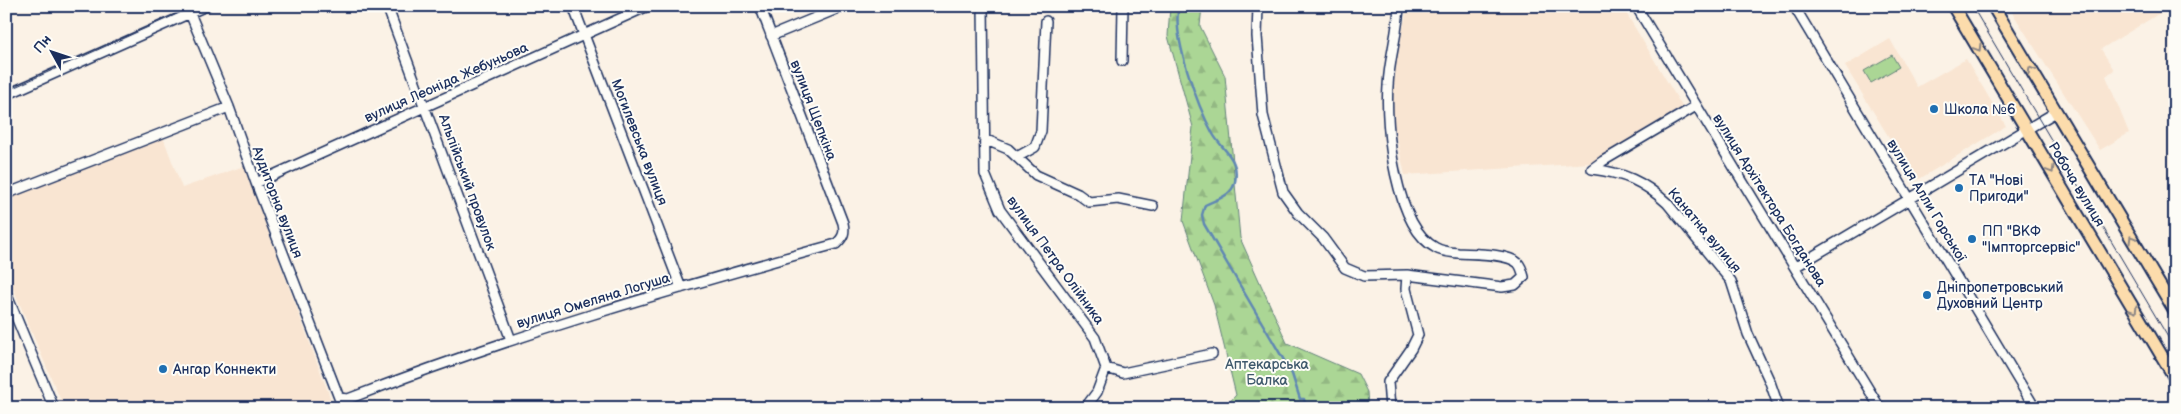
<svg xmlns="http://www.w3.org/2000/svg" width="2181" height="414" font-family="'Balsamiq Sans',sans-serif">
<style>
.built{fill:#f9e5d2}
.forest{fill:url(#forest-firs);stroke:#63827a}
.pitch{fill:#abd695;stroke:#63827a}
.lines{fill:none;stroke-linecap:round;stroke-linejoin:round}
.stream{stroke:#6088b3;stroke-width:2.5}
.minor-casing{stroke:#1b2f5e;stroke-width:12}
.major-casing{stroke:#1b2f5e;stroke-width:15}
.minor{stroke:#fdfcf7;stroke-width:9}
.major{stroke:#fcdcac;stroke-width:11}
.tram{stroke:#1b2f5e;stroke-width:1}
.oneway{stroke:#8c8685}
.poi-dot{fill:#1f6fb2;stroke:#fdfcf7;stroke-width:2}
.labels{text-anchor:middle;stroke-width:4;stroke-linejoin:round;paint-order:stroke}
.street-label{font-size:14px;fill:#1b2f5e;stroke:#fdfcf7}
.poi-label{font-size:14px;fill:#1b2f5e;stroke:#fdfcf7;text-anchor:start}
.park-label{font-size:14px;fill:#3f596c;stroke:#fdfcf7}
</style>
<defs>
<pattern id="forest-firs" width="22" height="20" patternUnits="userSpaceOnUse" patternTransform="scale(1.25)"><rect width="22" height="20" fill="#abd695"/><path d="M5 1l3.5 6h-7zM16 11l3.5 6h-7z" fill="#93b883"/></pattern>
</defs>
<rect width="100%" height="100%" fill="#fbf2e6"/>
<filter id="ink" filterUnits="userSpaceOnUse"><feTurbulence type="fractalNoise" baseFrequency=".02" numOctaves="2"/><feDisplacementMap in="SourceGraphic" scale="10" xChannelSelector="R" yChannelSelector="G"/><feConvolveMatrix kernelMatrix="1 2 1 2 8 2 1 2 1" color-interpolation-filters="sRGB"/></filter>
<g filter="url(#ink)">
<path class="built" d="M1408 6H1622L1683 108 1590 163 1405 175 1391 113 1392 74Z
M2008 6H2175V13L2170 7 2101 49 2114 70 2106 76 2129 133 2100 150Z
M1890 39 1917 87 1966 59 2006 126 1916 181 1845 66Z
M163 137 182 188 244 166 334 408H64L6 272V199Z"/>
<path class="forest" d="M1170 6H1202L1200 26 1225 76 1240 238 1287 343 1358 374 1367 392 1368 408H1224L1236 395 1214 305 1183 221 1193 127 1168 36Z"/>
<path class="pitch" d="M1892 55 1899 67 1871 83 1864 71Z"/>
<g class="lines">
<path class="stream" d="M1179 6C1171 35 1198 107 1213 134 1219 145 1229 151 1234 164 1237 170 1236 182 1233 187 1228 197 1215 200 1205 205L1202 215 1204 224 1292 374 1300 399H1304L1306 408"/>
<defs>
<path id="minor" d="M187 6 229 107 256 183 343 408
M387 6 511 340
M573 6 681 288
M983 6 985 174 1000 210 1095 338 1106 368 1097 392 1085 408
M1258 6 1257 36 1263 115 1283 192 1298 213 1323 238 1345 268 1364 276 1407 275 1406 289 1418 335 1411 349 1388 382 1390 408
M1399 6C1398 33 1389 59 1388 86 1385 126 1395 227 1436 248 1443 252 1451 252 1458 253 1473 254 1507 253 1518 263 1521 266 1523 273 1524 277L1515 285 1502 287 1407 275
M1636 6 1880 408
M1794 6 2035 408
M771 36 844 6
M1122 61 1123 6
M6 95 206 6
M984 139 1008 149 1036 175 1078 194 1089 202 1118 199 1153 206
M1017 157 1035 147 1041 131 1046 21
M1592 169C1624 173 1643 181 1667 203L1731 281 1748 334 1770 382 1779 408
M1592 169 1603 161 1696 106
M256 183 648 6
M6 194 229 107
M1795 267 2056 112
M6 293 54 408
M1106 368 1123 373 1212 354
M339 398 348 399C507 337 672 289 836 244 844 237 845 232 843 223L760 6"/>
<path id="major" d="M1953 6 2175 378
M1993 6 2175 311"/>
</defs>
<use href="#minor" class="minor-casing"/>
<use href="#major" class="major-casing"/>
<use href="#minor" class="minor"/>
<use href="#major" class="major"/>
<path class="tram" d="M1972 6 2175 349
M6 91 195 6"/>
</g>
<defs><path id="oneway-chevron" d="M-2-3.5L2.5 0L-2 3.5" fill="none" stroke-width="1.6" stroke-linecap="round" stroke-linejoin="round" transform="scale(1.25)"/></defs>
<g class="oneway">
<use href="#oneway-chevron" transform="translate(1978 48) rotate(59)"/>
<use href="#oneway-chevron" transform="translate(2031 70) rotate(-121)"/>
<use href="#oneway-chevron" transform="translate(2051 170) rotate(59)"/>
<use href="#oneway-chevron" transform="translate(2132 239) rotate(-121)"/>
<use href="#oneway-chevron" transform="translate(2134 310) rotate(59)"/>
</g>
</g>
<g class="poi-dot">
<circle cx="1934" cy="109" r="5"/>
<circle cx="1959" cy="188" r="5"/>
<circle cx="1972" cy="239" r="5"/>
<circle cx="1927" cy="295" r="5"/>
<circle cx="163" cy="369" r="5"/>
</g>
<g class="labels">
<g class="street-label">
<text transform="translate(446 82) rotate(-24)" y="5">вулиця Леоніда Жебуньова</text>
<text transform="translate(814 110) rotate(69)" y="5">вулиця Щепкіна</text>
<text transform="translate(640 142) rotate(69)" y="5">Могилевська вулиця</text>
<text transform="translate(468 182) rotate(70)" y="5">Альпійський провулок</text>
<text transform="translate(2077 184) rotate(59)" y="5">Робоча вулиця</text>
<text transform="translate(1770 200) rotate(58)" y="5">вулиця Архітектора Богданова</text>
<text transform="translate(1927 200) rotate(59)" y="5">вулиця Алли Горської</text>
<text transform="translate(278 202) rotate(69)" y="5">Аудиторна вулиця</text>
<text transform="translate(1705 230) rotate(50)" y="5">Канатна вулиця</text>
<text transform="translate(1056 260) rotate(54)" y="5">вулиця Петра Олійника</text>
<text transform="translate(593 300) rotate(-17)" y="5">вулиця Омеляна Логуша</text>
</g>
<g class="poi-label">
<text x="1944" y="114">Школа №6</text>
<text x="1969" y="185">ТА "Нові<tspan x="1969" dy="16">Пригоди"</tspan></text>
<text x="1982" y="236">ПП "ВКФ<tspan x="1982" dy="16">"Імпторгсервіс"</tspan></text>
<text x="1937" y="292">Дніпропетровський<tspan x="1937" dy="16">Духовний Центр</tspan></text>
<text x="173" y="374">Ангар Коннекти</text>
</g>
<g class="park-label">
<text x="1267" y="369">Аптекарська<tspan x="1267" dy="16">Балка</tspan></text>
</g>
</g>
<rect width="2181" height="414" fill="none" stroke="#fdfcf7" stroke-width="25"/>
<rect x="12" y="12" width="2156" height="389" fill="none" stroke="#1b2f5e" stroke-width="2" filter="url(#ink)"/>
<g transform="translate(52 52) rotate(310)" stroke="#fdfcf7" stroke-width="4" paint-order="stroke">
<path d="M0-4L9 19L0 12L-9 19Z" fill="#1b2f5e"/>
<text y="-8" font-size="14" font-weight="bold" text-anchor="middle" fill="#1b2f5e">Пн</text>
</g>
</svg>
